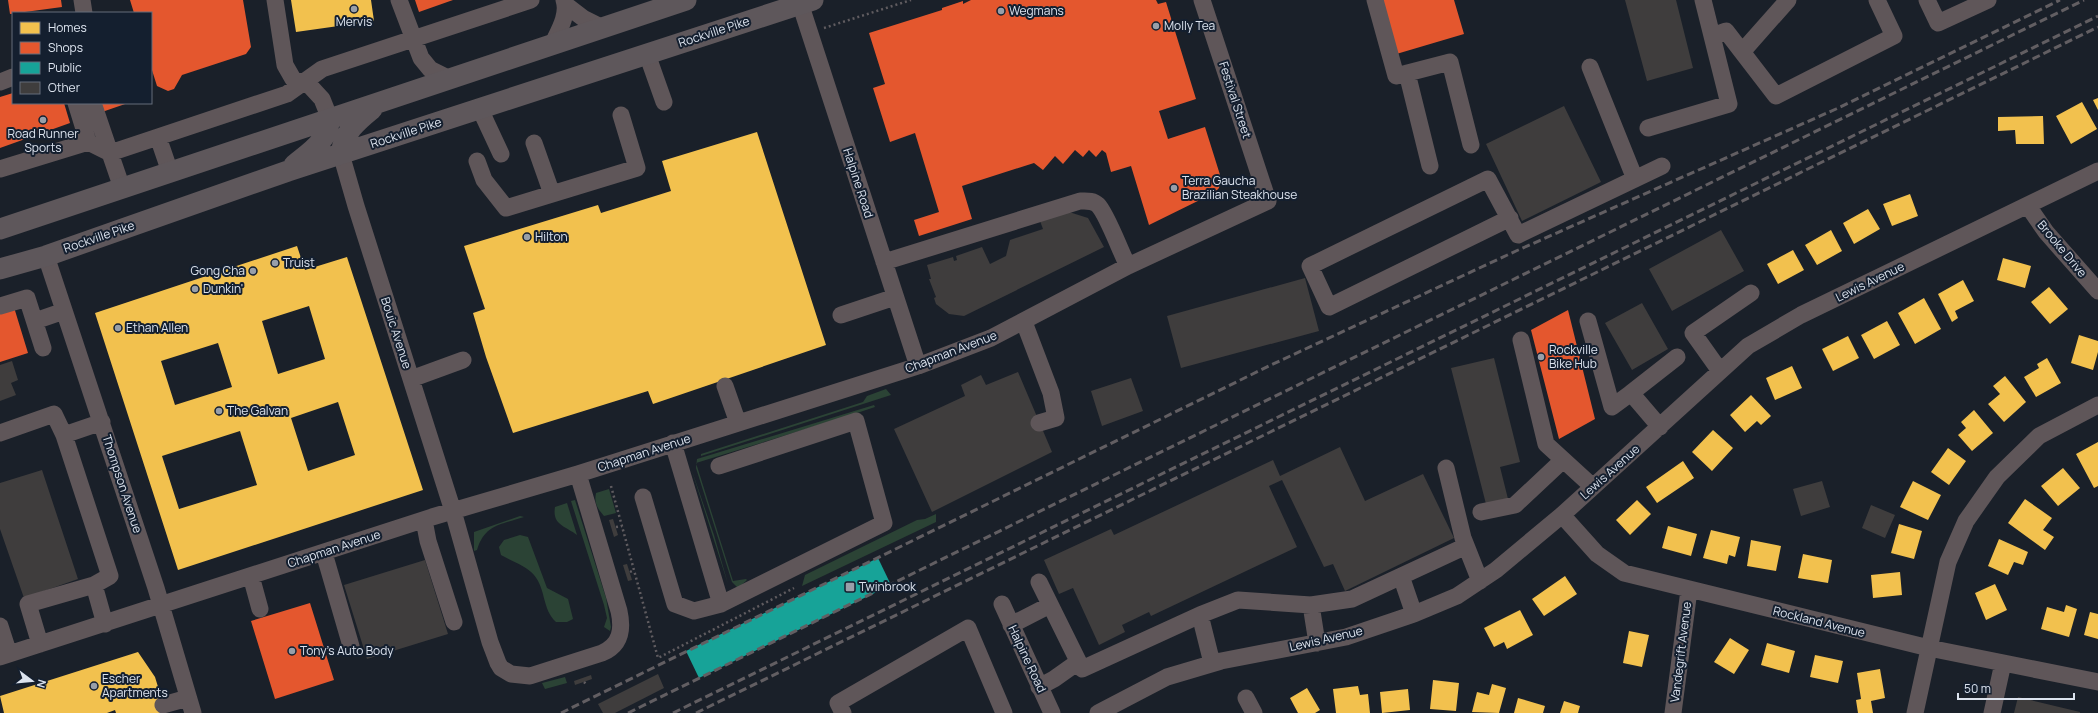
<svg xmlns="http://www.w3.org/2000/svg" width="2098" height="713" font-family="Manrope,sans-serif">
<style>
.green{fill:#2b4335}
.homes{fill:#f2c14e;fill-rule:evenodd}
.shops{fill:#e4572e}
.public{fill:#17a398}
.building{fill:#3f3d3d}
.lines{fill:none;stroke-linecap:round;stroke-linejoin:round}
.path{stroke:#605c60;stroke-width:2.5;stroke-dasharray:2 3;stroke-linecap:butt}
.minor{stroke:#5f5659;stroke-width:17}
.major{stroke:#5e575b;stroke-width:21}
.rail{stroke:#625e62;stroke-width:3;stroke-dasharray:8 4;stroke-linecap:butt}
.poi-dot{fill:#989fa9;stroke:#141f2f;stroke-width:1.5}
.labels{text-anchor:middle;stroke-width:4;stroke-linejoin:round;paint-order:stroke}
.poi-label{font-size:12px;fill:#dce3ee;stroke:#141f2f;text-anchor:start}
.street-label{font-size:12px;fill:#dce3ee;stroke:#141f2f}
</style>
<rect width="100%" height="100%" fill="#1a2029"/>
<path class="green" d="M886 389 891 395 701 456V454L863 402 867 396Z
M874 405 875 407 851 415 696 463 733 581 746 579 747 580 738 588 732 582 696 468 697 459Z
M691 468 714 535 728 584Z
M609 489 616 513 604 516C597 508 594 503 596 493Z
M575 500 606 598 611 627 610 631 604 627 607 618 604 605 571 501Z
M567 503 577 535C565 526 552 525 555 507Z
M936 514V522L802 586 805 575 917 520 925 519Z
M520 516 524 517C500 525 485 524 477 550L474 551V532Z
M520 535 528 537 547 588 568 599 573 619 567 622H556C542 609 546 589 534 575 527 566 511 561 501 555L499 547 504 540Z
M565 677 567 683 545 689 542 683Z"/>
<path class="homes" d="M291 0H371L374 21 296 32Z
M2098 98V110L2093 100Z
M2082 102 2097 129 2071 144 2056 116Z
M2043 116 2044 144H2016L2015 130 1998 131V117Z
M757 132 826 345 653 404 648 391 513 433 486 357 473 313 485 309 464 246 598 205 601 213 671 191 662 161Z
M1910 194 1918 216 1892 226 1883 204Z
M1868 209 1880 229 1854 244 1843 223Z
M1831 230 1842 251 1817 265 1805 245Z
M297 246 305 270 347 257 423 490 178 570 95 313ZM309 306 325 359 278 374 262 321ZM218 343 232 387 175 405 161 361ZM338 402 355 455 308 471 291 418ZM240 431 257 485 179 509 162 456Z
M1793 250 1804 270 1778 284 1767 264Z
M2003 258 2031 266 2025 288 1997 280Z
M1963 280 1974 301 1955 311 1958 318 1952 322 1938 294Z
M2049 287 2068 309 2050 324 2031 302Z
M1924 298 1941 329 1915 344 1898 313Z
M1887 321 1900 345 1874 359 1861 335Z
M2079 335 2098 341V352L2093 370 2071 363Z
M1848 336 1859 358 1833 371 1822 349Z
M2047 358 2061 383 2036 397 2024 377 2039 368 2037 364Z
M1792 366 1802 388 1775 400 1766 378Z
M2005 376 2026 402 2004 422 1988 404 2000 394 1993 386Z
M1751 395 1771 416 1761 425 1757 421 1745 432 1730 415Z
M1974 410 1993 433 1972 451 1958 435 1966 428 1961 422Z
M1713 430 1733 448 1712 471 1692 452Z
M2098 442V486L2094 488 2076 454Z
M1948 448 1966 461 1949 485 1931 472Z
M1683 461 1694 478 1657 503 1646 487Z
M2063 468 2080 488 2058 506 2041 486Z
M1913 481 1941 495 1928 520 1900 507Z
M2025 499 2052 518 2043 530 2054 537 2045 550 2008 523Z
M1637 500 1651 514 1630 535 1616 520Z
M1899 524 1922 531 1914 559 1891 553Z
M1668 526 1697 534 1691 556 1662 548Z
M1711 530 1740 537 1735 557 1729 555 1727 564 1703 558Z
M1999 539 2028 552 2023 565 2014 562 2008 575 1988 566Z
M1751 540 1781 546 1776 571 1747 566Z
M1803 554 1832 560 1828 583 1798 578Z
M1900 572 1902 595 1873 598 1871 575Z
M1565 576 1577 594 1544 616 1532 599Z
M1995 584 2007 610 1986 620 1975 593Z
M2066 605 2077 609 2069 637 2041 629 2047 607 2064 612Z
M1520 610 1533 635 1507 649 1504 642 1494 647 1484 628Z
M2090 612 2098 614V639L2084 635Z
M1629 631 1649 635 1642 667 1623 663Z
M1730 638 1749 650 1734 674 1714 662Z
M1767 643 1795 651 1789 673 1761 665Z
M138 652 155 677 166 713H116L115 710 107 713H4L0 696Z
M1815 655 1843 661 1838 683 1810 677Z
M1880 669 1885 698 1871 701 1873 713H1858L1856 700 1861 699 1857 673Z
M1433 680 1459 683 1456 711 1430 709Z
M1492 684 1506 688 1499 713 1472 712 1477 692 1489 695Z
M1358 686 1360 695 1368 694 1370 713H1336L1333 689Z
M1307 688 1320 710 1315 713H1298L1290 698Z
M1408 689 1410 710 1382 713 1380 692Z
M1518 698 1545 706 1543 713H1514Z
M1564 701 1580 706 1578 713H1560Z"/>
<path class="shops" d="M8 0H61L62 7 10 14Z
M130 0H243L251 47 246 54 182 75 174 89 168 91 157 86 151 67V13H134Z
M415 0H453L419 12Z
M971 0H1156L1158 4 1166 2 1196 99 1159 111 1168 139 1205 127 1221 178 1219 188 1214 193 1149 225 1131 166 1111 172 1106 153 1102 150 1096 157 1089 150 1083 157 1075 150 1063 164 1055 156 1043 170 1034 163 962 186 972 219 919 236 914 220 939 212 915 133 890 142 873 88 885 84 869 33 942 10V8L963 1V4Z
M1378 0H1454L1464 34 1393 55Z
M13 93V103H64L70 123 0 148V97Z
M99 103H128L102 112Z
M13 304 28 353 0 362V308Z
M1568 310 1595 419 1559 439 1531 330Z
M310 603 334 680 275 699 251 621Z"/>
<path class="public" d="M878 558 891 585 699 678 686 651Z"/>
<path class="building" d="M1625 0H1676L1693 68 1647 81Z
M1564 106 1601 182 1522 221 1486 144Z
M1069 212 1088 218 1104 247 964 316 949 314 936 304 934 298 936 297 929 279H931L927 265 953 257 954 261 957 260 956 256 982 247 990 264 1006 256 1010 240 1043 229 1040 221Z
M1721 230 1744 271 1672 311 1649 269Z
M1305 278 1319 331 1181 368 1167 316Z
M1642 303 1668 349 1632 370 1605 323Z
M1494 358 1520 462 1500 467 1508 499 1486 504 1451 368Z
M12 361 18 380 11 383 16 395 0 401V365Z
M1018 372 1052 452 932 512 894 429 965 396 961 385 981 375 986 385Z
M1131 378 1143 411 1102 426 1091 391Z
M1340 447 1365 501 1423 474 1454 538 1345 591 1333 564 1324 567 1282 480 1269 486 1297 547 1151 616 1149 612 1122 625 1125 632 1099 645 1073 588 1059 594 1044 560 1111 529 1114 535 1273 460 1280 476Z
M42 470 78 579 24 598 0 529V483Z
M1822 481 1830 507 1801 516 1793 489Z
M1871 505 1895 515 1885 538 1862 528Z
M613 519 618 535 614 537 609 520Z
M425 560 448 634 367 659 344 585Z
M627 564 632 580 628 581 623 565Z
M658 674 664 688 615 713H603L598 704Z
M591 675 592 679 575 685 574 681Z
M2018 697 2080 712V713H2014Z"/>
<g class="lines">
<path class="path" d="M824 28 911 0
M611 486 658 658 794 588
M616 527 622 526
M630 572 634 570
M584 682 586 684"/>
<path class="minor" d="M82 0 84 13
M275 0 285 65 293 79 310 86 322 99 330 119
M399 0 421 58 430 69 450 79
M799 0 918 366
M1375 0 1396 76 1450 62 1471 145
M1927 0 1938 23 1988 0
M566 5 583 18 603 28
M1712 36 1726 31 1776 96 1894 36 1877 0
M552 45C558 32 569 15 564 0
M1742 52 1788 0
M647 54 664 102
M1590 67 1635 179
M1407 73 1430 166
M0 82 13 77
M76 103 88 142
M93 103 110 153 158 137
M480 109 501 154
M1648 128 1729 104 1703 0
M534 143 552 194
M341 154 356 206 453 511 490 642 498 663 501 668 511 674 530 676 602 653C621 645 623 629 619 611L578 474
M477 161 484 180 506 208 637 168 621 115
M0 169 88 142 110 153 122 188
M170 172 158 137 287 94 322 69 531 0
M2028 206 2046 232 2098 291
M1510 218 1329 307 1310 266 1488 179 1518 235 1662 166
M46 256 156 588 193 713
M884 262 1080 201C1086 201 1093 200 1098 205 1107 214 1121 253 1128 266
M0 306 27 298 43 348
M841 315 895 297
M35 321 64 311
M1588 321 1612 407 1631 393
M1024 322 1051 393 1056 418 1039 423
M1521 340 1546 444 1593 487
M1720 371 1693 333 1751 293
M411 379 463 360
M725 386 738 423
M102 422 64 435 110 576 94 585 105 624
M1660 427 1631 393 1677 357
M0 433 54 414 64 435
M673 443 721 604
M1446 468 1463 538 1480 581
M643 497 675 604 694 611 721 604 884 523 856 421 719 466
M1481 512 1515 505 1563 460
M1562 515 1597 554 1624 573 1929 648 2098 682
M424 520 428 541 454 622
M324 553 351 646
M251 576 260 609
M1401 576 1414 614
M1039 582 1082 669 1200 615
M1002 604 1052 713
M1011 625 1050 605
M0 626 9 654
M1317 643 1311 605 1352 599 1466 546
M40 644 28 604 94 585
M0 657 432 517 578 474 918 366 991 338 1128 266 1268 201 1202 0
M1212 663 1200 615 1238 600 1311 605
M1039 687 1054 679 1078 662
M1246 698 1254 713
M163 705 188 698
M843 713 838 703 968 628 1004 713
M1098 713 1167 677 1221 661 1346 637 1414 614 1457 596 1496 570 1562 515 1748 346 1801 315 2098 171
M1673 713 1689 590
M1915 713 1948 562 1966 521 1997 477 2039 436 2098 405
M1992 713 2003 663"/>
<path class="major" d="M341 154C344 132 356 122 372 109
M294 165C312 150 326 143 330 119
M0 229 686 0
M0 269 46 256 288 171 813 0"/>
<path class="rail" d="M561 713 1271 365 1516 251 1836 109 2060 0
M628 713 2084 0
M673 713 2098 16
M696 713 2098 27"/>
</g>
<g class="poi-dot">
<circle cx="354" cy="9" r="4"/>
<circle cx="1001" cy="11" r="4"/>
<circle cx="1156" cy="26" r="4"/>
<circle cx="43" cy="120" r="4"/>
<circle cx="1174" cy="188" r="4"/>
<circle cx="527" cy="237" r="4"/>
<circle cx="275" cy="263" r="4"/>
<circle cx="253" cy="271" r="4"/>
<circle cx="195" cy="289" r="4"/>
<circle cx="118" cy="328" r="4"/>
<circle cx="1541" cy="357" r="4"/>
<circle cx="219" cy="411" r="4"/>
<rect x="845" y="582" width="10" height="10" rx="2"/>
<circle cx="292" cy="651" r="4"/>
<circle cx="94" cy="686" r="4"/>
</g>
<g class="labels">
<g class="poi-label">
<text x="1009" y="15">Wegmans</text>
<text x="354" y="26" text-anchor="middle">Mervis</text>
<text x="1164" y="30">Molly Tea</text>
<text x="43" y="138" text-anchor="middle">Road Runner<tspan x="43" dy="14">Sports</tspan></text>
<text x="1182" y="185">Terra Gaucha<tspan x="1182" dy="14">Brazilian Steakhouse</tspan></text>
<text x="535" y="241">Hilton</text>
<text x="283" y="267">Truist</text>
<text x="245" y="275" text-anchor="end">Gong Cha</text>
<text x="203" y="293">Dunkin'</text>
<text x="126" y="332">Ethan Allen</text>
<text x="1549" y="354">Rockville<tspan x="1549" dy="14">Bike Hub</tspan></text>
<text x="227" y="415">The Galvan</text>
<text x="859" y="591">Twinbrook</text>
<text x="300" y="655">Tony's Auto Body</text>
<text x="102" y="683">Escher<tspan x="102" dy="14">Apartments</tspan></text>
</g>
<g class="street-label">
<text transform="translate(714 32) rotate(-18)" y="4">Rockville Pike</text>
<text transform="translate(1235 100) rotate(72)" y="4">Festival Street</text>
<text transform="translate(406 133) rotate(-18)" y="4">Rockville Pike</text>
<text transform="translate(858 183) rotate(72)" y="4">Halpine Road</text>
<text transform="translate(99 237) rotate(-19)" y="4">Rockville Pike</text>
<text transform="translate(2062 249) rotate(50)" y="4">Brooke Drive</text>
<text transform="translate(1870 282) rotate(-26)" y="4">Lewis Avenue</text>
<text transform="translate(396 333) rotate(72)" y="4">Bouic Avenue</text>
<text transform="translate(951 352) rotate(-21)" y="4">Chapman Avenue</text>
<text transform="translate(644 453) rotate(-18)" y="4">Chapman Avenue</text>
<text transform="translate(1610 472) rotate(-42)" y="4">Lewis Avenue</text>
<text transform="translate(122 484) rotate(72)" y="4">Thompson Avenue</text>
<text transform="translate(334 549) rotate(-18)" y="4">Chapman Avenue</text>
<text transform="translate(1819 622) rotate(14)" y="4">Rockland Avenue</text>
<text transform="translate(1326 639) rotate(-13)" y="4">Lewis Avenue</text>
<text transform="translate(1681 652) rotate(-83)" y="4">Vandegrift Avenue</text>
<text transform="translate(1027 659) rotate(65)" y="4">Halpine Road</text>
</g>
</g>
<rect x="12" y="12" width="140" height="92" fill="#141f2f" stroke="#646d7b"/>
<rect x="20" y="22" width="20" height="12" fill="#f2c14e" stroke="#646d7b"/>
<text x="48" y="32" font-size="12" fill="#dce3ee">Homes</text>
<rect x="20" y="42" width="20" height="12" fill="#e4572e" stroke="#646d7b"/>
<text x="48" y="52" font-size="12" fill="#dce3ee">Shops</text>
<rect x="20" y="62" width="20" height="12" fill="#17a398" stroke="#646d7b"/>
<text x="48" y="72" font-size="12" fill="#dce3ee">Public</text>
<rect x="20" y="82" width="20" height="12" fill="#3f3d3d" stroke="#646d7b"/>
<text x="48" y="92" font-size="12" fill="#dce3ee">Other</text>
<g transform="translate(32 681) rotate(106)" stroke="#141f2f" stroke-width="3" paint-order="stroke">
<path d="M0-3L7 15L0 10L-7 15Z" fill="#dce3ee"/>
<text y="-6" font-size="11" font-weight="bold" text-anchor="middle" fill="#dce3ee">N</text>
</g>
<path d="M1958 693v6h116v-6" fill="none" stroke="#dce3ee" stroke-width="2"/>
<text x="1964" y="693" font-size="12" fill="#dce3ee" stroke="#141f2f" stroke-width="3" paint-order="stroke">50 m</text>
</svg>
